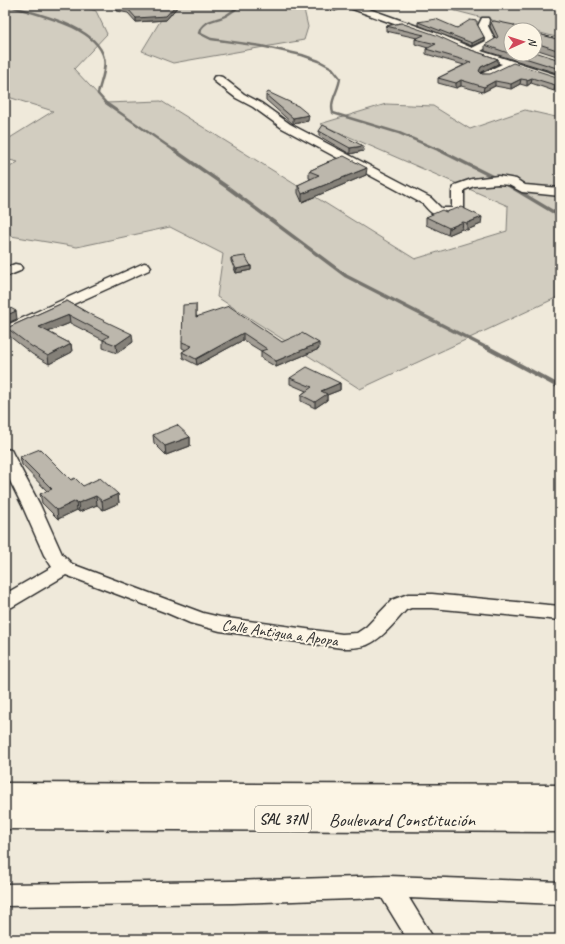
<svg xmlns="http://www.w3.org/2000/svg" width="565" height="944" font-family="Caveat,sans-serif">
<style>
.green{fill:#d2cdc0;stroke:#7e7c76}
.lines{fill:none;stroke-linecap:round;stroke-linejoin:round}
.stream-far2{stroke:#75736d;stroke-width:2.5}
.stream-far1{stroke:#75736d;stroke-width:3.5}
.stream{stroke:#75736d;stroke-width:4.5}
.street-casing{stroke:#2b2b2b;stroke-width:3}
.highway-casing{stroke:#2b2b2b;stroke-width:3}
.street{fill:#fcf5e5;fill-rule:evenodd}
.highway{fill:#fcf5e5;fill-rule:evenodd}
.wall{fill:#a29d94;stroke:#2b2b2b}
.shaded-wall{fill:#848078;stroke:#2b2b2b}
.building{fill:#bcb7ac;stroke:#2b2b2b}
.labels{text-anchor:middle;stroke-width:4;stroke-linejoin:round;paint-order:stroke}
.shield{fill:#fcf5e5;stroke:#6a6863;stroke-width:1}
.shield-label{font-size:15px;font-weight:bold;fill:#2b2b2b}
.street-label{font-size:16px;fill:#2b2b2b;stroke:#fcf5e5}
.near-street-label{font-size:19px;fill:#2b2b2b;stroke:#fcf5e5}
</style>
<rect width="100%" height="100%" fill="#efe9da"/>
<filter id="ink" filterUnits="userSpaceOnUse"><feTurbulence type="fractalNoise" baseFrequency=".025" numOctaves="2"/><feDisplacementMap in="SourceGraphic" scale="8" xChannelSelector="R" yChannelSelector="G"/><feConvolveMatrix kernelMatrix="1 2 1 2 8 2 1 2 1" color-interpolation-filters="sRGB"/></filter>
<g filter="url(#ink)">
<path class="green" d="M5 5H78L96 11 107 34 74 69 106 103 161 101 415 259 507 231 508 206 320 124 386 104 433 106 470 129 525 110 560 118V296L360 389 217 297 223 254 170 227 77 247 5 235V170L18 162 5 159V141L53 111 5 96Z
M166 5H303L308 27 304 40 173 63 142 51 162 18Z
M433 5H560V38Z"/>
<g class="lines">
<path class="stream-far2" d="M7 5C34 14 96 25 104 58 107 69 100 83 98 94L106 103 175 151
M240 5C236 9 232 12 227 15 217 21 203 19 199 33L211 39 261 46 302 55 319 61 332 68 340 78C339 91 329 100 333 113L399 133 441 151"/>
<path class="stream-far1" d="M174 150 227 187 346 276 487 348
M439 150 503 182 560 216"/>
<path class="stream" d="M486 347 560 387"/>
<defs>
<path id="street" d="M346 5H358L442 35 472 48 486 41 478 26 482 18H488L489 20 488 26 496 42 481 51 560 76V82L512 67 489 78H481L480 76 481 74 502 64 462 51 436 39 347 7Z
M218 76 222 77 244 94 261 103 290 124 431 198 441 208H452V191L455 185 472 179 498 176 516 179 525 185 560 188V196L522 192 509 185 498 184 474 186 464 190V210C458 218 440 218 432 213 429 211 426 207 423 204L282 128 253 107 236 98 214 81 213 79 214 77Z
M144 263 149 264 151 267 149 270 5 335V326Z
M15 264 20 265 22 268 20 271 5 277V268Z
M5 449 11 450 13 454 40 505 62 554 72 564 203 613 220 617 342 634 357 633 366 627 392 600 408 594H432L560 606V620L432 608H411L406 610C395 622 382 639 367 645 359 648 350 648 342 648L220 631 190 623 167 613 66 575 12 607 5 609V594L52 567 44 555 22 505 5 471Z
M389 876 560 882V904L409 898 434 939H407L382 898 233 903 5 906V884L233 881Z"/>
<path id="highway" d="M5 783 560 785V832L5 829Z"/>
</defs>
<use href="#street" class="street-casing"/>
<use href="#highway" class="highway-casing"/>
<use href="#street" class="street"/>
<use href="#highway" class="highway"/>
</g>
<path class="wall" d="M117 5H179L166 20 136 22 128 13 117 11Z
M309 5H345V7L335 11Z
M418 22 457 28 477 24 484 37V40L472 46 418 25Z
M491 22 514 26 511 30V54H535L560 60V74L485 51V45L496 39 490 27Z
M401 23 462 47 498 59V64L480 73 482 74 560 78 554 91 531 83 527 86 520 84 511 89 495 86 483 92 461 86 456 88 438 83V78L464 65 426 54V49L428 48 415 44V39L417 38 386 31V26Z
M535 33 560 40V57L535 49Z
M266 95 308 121 293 124 266 100Z
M319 131 363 151 350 154 319 136Z
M327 162 366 175 302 202 298 193V185L311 179 309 178V171L327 163Z
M446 212 481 224 467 230 462 229 448 235 426 225V217Z
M231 258 251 266V270L236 273 231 261Z
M67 301 88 313 133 342 117 353 103 348V340L70 323 48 332 71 344 72 352 49 364 32 354 8 335 7 328Z
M196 304V316L282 342 319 349 276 367 261 358V351L243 340 197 365 183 358 182 352 186 350 182 348V342Z
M290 378 340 383V390L327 395V400L315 408 301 401V395L306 391 290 384Z
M153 435 190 437V446L166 455 154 443Z
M20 457 83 486 118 494 119 503 103 510 97 505 79 512 77 510 58 519 42 503 40 494 47 491 22 465Z"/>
<path class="shaded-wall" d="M176 5H179L166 20 136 22V18Z
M344 5H345V7L335 11V8Z
M484 37V40L472 46V43Z
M498 59V64L480 73 479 71 481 67Z
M532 78 531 83 527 86V80Z
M521 79 520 84 511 89V84Z
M461 80V86L456 88V83Z
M495 81V86L483 92 484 87Z
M560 83V88L554 91 555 85Z
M309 115 308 121 293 124V118Z
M363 146V151L350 154V148Z
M367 168 366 175 302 202V194Z
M482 217 481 224 467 230V223Z
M463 222 462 229 448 235 449 228Z
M251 266V270L236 273V269Z
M16 311 17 319 5 324V316Z
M69 315 70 323 40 335 39 327Z
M243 333V340L197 365 196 359Z
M132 334 133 342 117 353 116 345Z
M319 343V349L276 367V361Z
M71 344 72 352 49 364 48 356Z
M340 383V390L327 395V400L315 408V402L321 391Z
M190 437V446L166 455 165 446Z
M118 494 119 503 103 510 102 501Z
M96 496 97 505 79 512 78 503Z
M76 501 77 510 58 519 57 510Z"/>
<path class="building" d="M117 5H176L166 16 136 18 128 9 117 7Z
M321 5H344L335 8Z
M436 19 457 28 470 20 477 21V24L484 37 472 43 418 22Z
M494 21 514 25V26L526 30H511V54L485 45 498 37 491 22Z
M401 23 436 35 462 47 498 59 481 67 479 71 482 74H490L513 63 560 78V83L555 85 532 78 527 80 521 79 511 84 495 81 484 87 461 80 456 83 438 78 471 62 426 49 436 44 415 39 424 35 386 26Z
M535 33 560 40V51L536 43 535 46Z
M535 52 560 60V69L512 54H535Z
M268 92 298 106 309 115 293 118 266 95Z
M323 125 363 146 350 148 319 131Z
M344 156 367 168 302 194 298 185 319 175 309 171 329 162H327Z
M461 207 482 217 467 223 463 222 449 228 426 217 442 210 446 212Z
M245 256 251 266 236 269 231 258Z
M67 301 88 313 132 334 116 345 103 340 109 336 69 315 39 327 71 344 48 356 31 346 7 328Z
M196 304V317L229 306 282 342 302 333 319 343 276 361 261 351 267 349 243 333 196 359 182 352 192 346 182 342 183 305Z
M5 305 16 311 5 316Z
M307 367 340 383 321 391 327 394 315 402 301 395 312 387 290 378Z
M177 425 190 437 165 446 153 435Z
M40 449 71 480 75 478 83 486 100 478 118 494 102 501 96 496 78 503 76 501 57 510 40 494 52 489 20 457Z"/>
</g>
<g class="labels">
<rect class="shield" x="255" y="806" width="56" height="26" rx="3"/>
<g class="shield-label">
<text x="283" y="824">SAL 37N</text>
</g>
<g class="street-label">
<text transform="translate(280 632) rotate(8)" y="6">Calle Antigua a Apopa</text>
</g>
<g class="near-street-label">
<text x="402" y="826">Boulevard Constitución</text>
</g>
</g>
<rect width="565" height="944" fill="none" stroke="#fcf5e5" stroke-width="20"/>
<rect x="10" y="10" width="545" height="924" fill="none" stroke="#2b2b2b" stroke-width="1.5" filter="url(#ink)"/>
<g transform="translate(523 42) rotate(87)"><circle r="19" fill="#fcf5e5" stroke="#a8a49b"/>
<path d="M0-3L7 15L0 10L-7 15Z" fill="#d1495b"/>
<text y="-6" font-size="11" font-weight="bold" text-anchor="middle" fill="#2b2b2b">N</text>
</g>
</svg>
